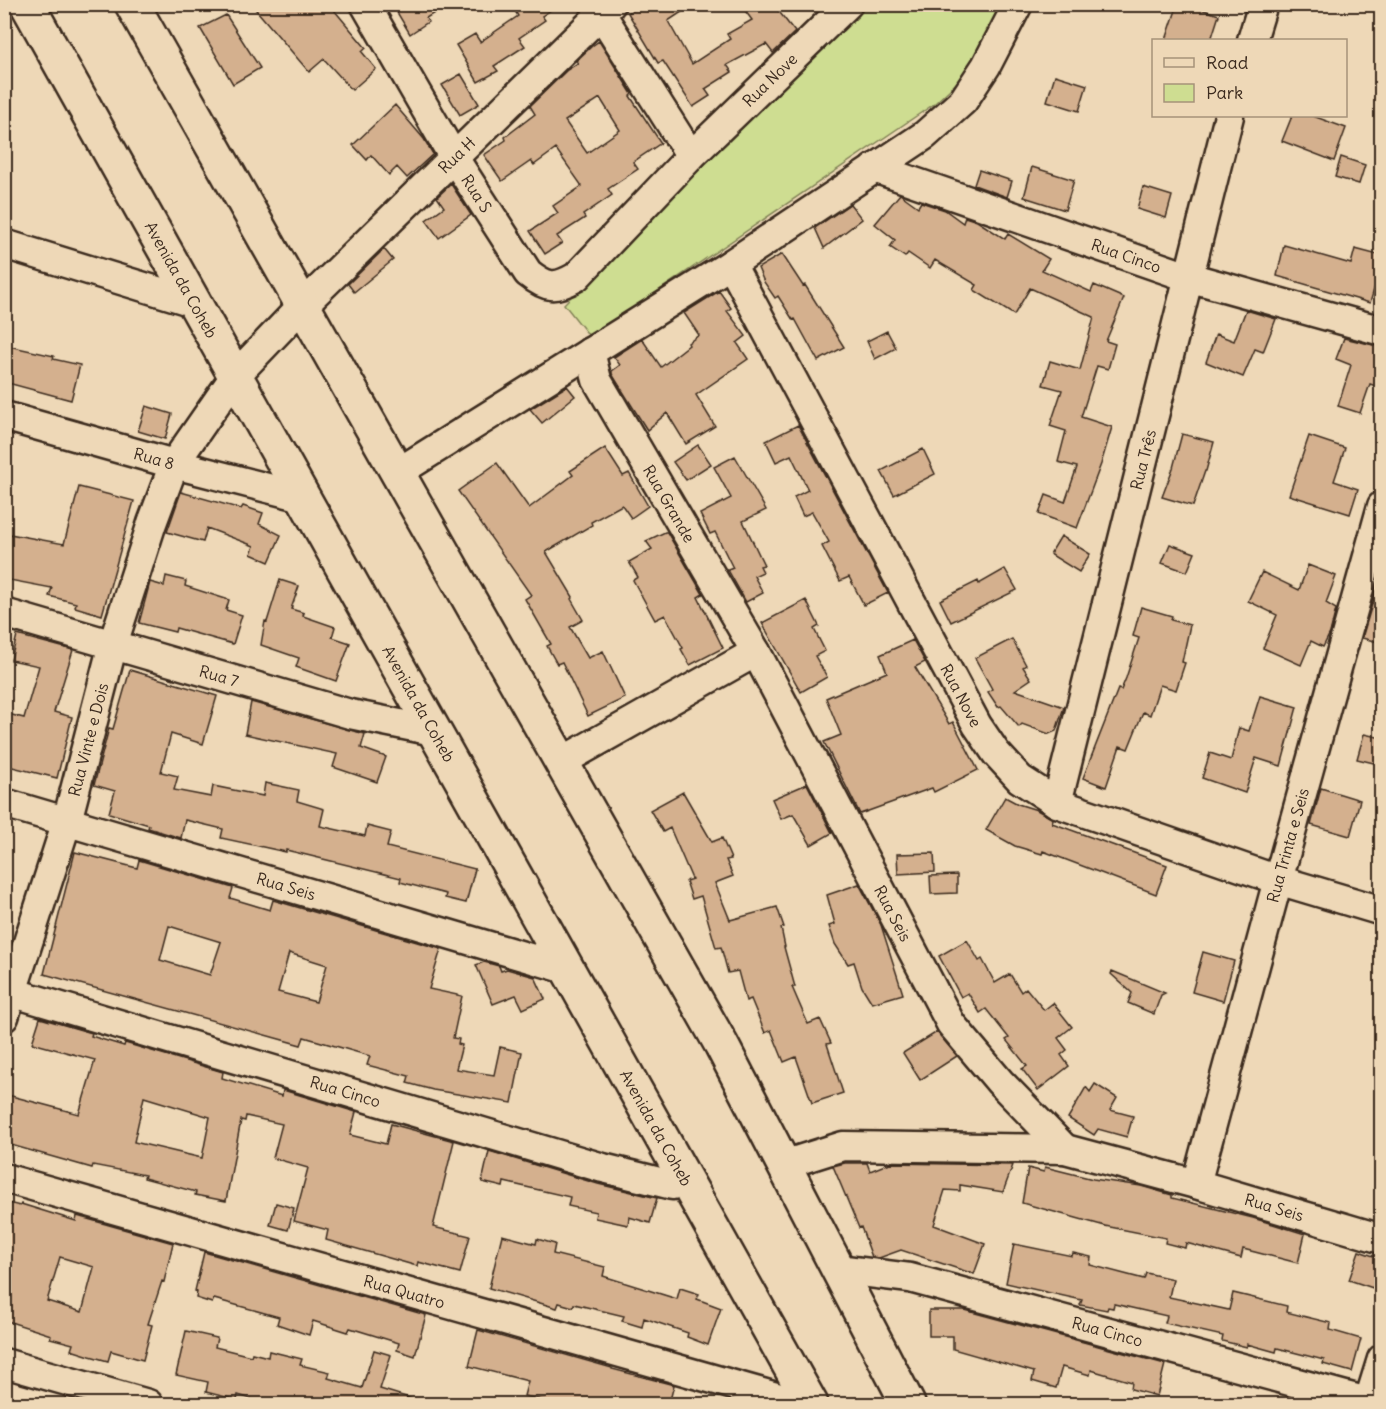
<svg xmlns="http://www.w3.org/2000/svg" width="1386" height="1409" font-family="Delius,sans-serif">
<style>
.green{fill:#cedd91;stroke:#848458;stroke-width:1.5}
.building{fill:#d4b08e;stroke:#3b2a1e;stroke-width:1.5;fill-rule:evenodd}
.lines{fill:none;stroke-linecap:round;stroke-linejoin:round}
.minor-casing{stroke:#3b2a1e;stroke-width:33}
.major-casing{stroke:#3b2a1e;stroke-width:38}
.minor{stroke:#eed8b7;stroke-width:28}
.major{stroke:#eed8b7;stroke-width:33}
.labels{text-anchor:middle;stroke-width:4.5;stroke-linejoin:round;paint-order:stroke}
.street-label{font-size:16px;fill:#3b2a1e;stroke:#eed8b7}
</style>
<rect width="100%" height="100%" fill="#eed8b7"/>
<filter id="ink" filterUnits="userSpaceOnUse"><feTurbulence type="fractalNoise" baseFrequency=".0167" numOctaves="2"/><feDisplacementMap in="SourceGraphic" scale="12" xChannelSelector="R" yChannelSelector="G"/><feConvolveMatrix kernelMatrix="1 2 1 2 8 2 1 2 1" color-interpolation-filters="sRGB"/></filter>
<g filter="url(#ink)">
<path class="green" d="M858 5H1000V10L966 74 934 104 590 337 564 304Z"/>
<path class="building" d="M251 4H329L366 48 362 52 376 69 352 90 324 59 309 72Z
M392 4H449L426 18 428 22 410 34Z
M511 4H560L542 16 545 20 519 38 525 46 494 66 498 71 478 82 456 45 475 34 480 42 518 16Z
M642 4H694L668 21 692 64 730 39 727 34 752 20 740 4H773L795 32 773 53 766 44 727 65 732 72 705 89 710 96 693 107 663 61 658 63 628 13Z
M1178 4H1186L1219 15 1211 40H1166Z
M226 15 260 68 233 84 200 28Z
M599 41 632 94 630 96 661 143 633 162 638 169 608 189 612 195 583 215 585 218 557 236 562 243 545 254 530 231 558 213 553 206 582 186 556 149 534 165 531 161 502 181 484 155 506 140 505 137 535 114 530 106 567 70 578 63 576 61 592 46ZM600 98 620 130 587 153 565 121Z
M461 74 479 104 460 115 442 85Z
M1055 75 1087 85 1079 111 1047 101Z
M395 105 424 139 433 154 407 178 397 167 389 175 371 155 367 160 353 145Z
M1292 116H1313L1346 128 1334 161 1282 141Z
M1341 157 1365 165 1359 184 1335 177Z
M1032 167 1074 180 1065 210 1024 197Z
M979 170 1012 181 1007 197 974 185Z
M451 184 471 215 439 238 426 220 444 207 437 197Z
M1143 187 1172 196 1166 218 1137 209Z
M900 194 918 207 921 202 945 210 963 223 965 217 977 221 1005 239 1008 234 1049 259 1042 270 1091 292 1094 285 1124 298 1106 341 1115 344 1108 369 1097 366 1081 417 1112 427 1101 464 1077 528 1039 514 1046 495 1065 502 1077 467 1058 462 1066 431 1050 426 1062 390 1043 385 1050 361 1080 370 1094 317 1030 288 1014 315 974 290 977 285 935 260 930 268 908 253 905 257 890 247 895 240 875 224Z
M850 204 862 219 824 248 815 228Z
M1284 245 1351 264 1355 249 1382 256V262L1370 303 1277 276Z
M384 249 393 260 354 292 348 284Z
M782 254 803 286 805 285 844 347 818 361 795 319 793 320 778 296 775 298 764 282 758 268Z
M719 291 731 308 727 311 746 336 737 343 748 359 696 395 715 426 686 444 667 413 647 430 612 374V371L620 365 614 357 642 339 661 367 689 345 688 343 699 335 684 313Z
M1246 310 1276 319 1263 352 1255 349 1243 377 1206 362 1216 334 1234 341Z
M887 331 896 348 875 359 867 341Z
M1344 338 1382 347V388L1370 384 1360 413 1338 406 1351 365 1336 359Z
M4 345 54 356 53 359 80 365 71 400 4 382Z
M567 386 575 396 542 423 530 409Z
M146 406 172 414 165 439 138 431Z
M798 425 888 593 864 605 849 577 840 581 822 546 829 542 812 512 803 516 794 497 808 490 791 455 776 462 766 441Z
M1182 434 1214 442 1206 471H1205L1193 506 1162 497 1173 468Z
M1309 436 1345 448 1334 481 1358 489 1350 514 1289 495Z
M698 445 711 464 686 480 673 462Z
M605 448 623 476 629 473 648 506 631 518 622 505 591 522 592 525 546 552 573 597 571 599 583 620 570 627 588 658 603 651 625 698 588 716 562 662 557 664 547 646 551 644 525 599 531 595 458 491 497 463 529 508 573 475 570 471Z
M923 449 935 474 894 495 881 471Z
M735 456 766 510 743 521 764 565 760 566 763 572 754 576 763 593 746 602 728 570 733 568 715 532 710 534 700 514 731 498 714 467Z
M79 487 134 501 102 615 75 607 76 603 49 596 52 588 4 579V533L64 544Z
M181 492 241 509 243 506 263 513 259 524 281 535 269 562 251 554 254 546 207 528 203 542 167 532Z
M665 532H667L703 594 698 597 723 648 690 665 681 649 683 648 665 615 655 620 633 580 638 577 629 562 652 549 646 541Z
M1061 536 1090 554 1079 572 1050 554Z
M1170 544 1195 553 1187 572 1162 563Z
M1308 565 1336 576 1326 603 1336 609 1330 633 1323 647 1311 641 1301 665 1263 648 1277 615 1248 601 1262 572 1299 590Z
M1005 569 1017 590 951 622 940 600 978 581 979 584Z
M1382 571V643L1362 638Z
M166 576 186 581 185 586 229 600 226 610 242 615 233 644 176 628 175 632 139 623 150 582 164 586Z
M280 580 299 586 291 609 304 613 303 616 335 627 332 637 350 643 336 681 296 667 299 658 261 645 265 621 267 622Z
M806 600 819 626 814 629 825 651 815 656 827 677 801 692 762 623Z
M1141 607 1172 616 1171 620 1190 625 1182 662 1185 663 1176 690 1160 685 1150 715 1143 712 1128 749 1120 746 1106 787 1083 778 1118 689 1121 690 1126 678 1139 638 1133 636Z
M17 635 73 650 54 712 72 717 57 778 4 765V713L24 718 39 666 11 660Z
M1012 639 1026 665 1023 667 1031 679 1015 690 1064 707 1056 731 1049 734 1022 724 1019 727 1001 706 998 707 988 692 992 689 975 658Z
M913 640 925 662 915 667 949 724 953 722 978 770 934 792 932 788 860 814 824 742 841 735 826 698 887 672 880 655Z
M130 670 217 696 203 744 171 734 161 772 178 776 174 790 211 797 213 786 263 796 265 783 299 790 297 801 324 809 320 826 365 836 367 826 391 832 387 847 475 869 466 903 445 898 446 894 400 882 401 878 286 850V852L221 838 223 829 185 820 181 838 148 828 149 825 109 813 115 791 94 785 109 728 113 729Z
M1260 696 1297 707 1281 766 1256 758 1245 793 1202 778 1210 753 1231 760 1239 728 1249 731Z
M251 702 365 734 361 748 386 757 377 782 333 767 337 754 245 734Z
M1364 734 1382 738V765L1357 759Z
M807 784 832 833 811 845 793 814 781 819 772 799Z
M1321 788 1360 800 1350 836 1311 825Z
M683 792 712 842 722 838 731 859 726 860 733 876 715 883 730 920 777 907 784 927 781 928 785 947H784L795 987H792L808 1024 820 1019 831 1043 827 1044 843 1093 812 1103 796 1057 784 1062 771 1030 765 1033 751 999 746 1001 738 971 728 973 721 947 716 948 701 896 692 899 686 881 692 879 670 828 663 832 650 810Z
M1005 797 1018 804 1037 810 1053 819 1052 823 1167 865 1156 894 1043 851 1042 854 1015 846 986 830Z
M75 852 137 868 139 860 233 888 230 898 270 910 273 900 441 949 429 989 462 996 453 1038 459 1039 458 1044 462 1045 456 1069 494 1075 500 1047 522 1052 512 1103 433 1090 407 1083 409 1076 367 1065 370 1056 304 1037 301 1045 44 974ZM169 926 221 942 210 975 160 960ZM289 953 327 965 316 1002 278 992Z
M934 853 935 872 898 874 897 854Z
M957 875V893L931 894 930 876Z
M859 884 881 925 903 994 872 1003 862 987 854 962 848 964 835 944 829 926 835 924 827 895Z
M967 940 979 961 982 959 995 983 1010 974 1021 992 1026 988 1044 1010 1053 1003 1072 1027 1058 1038 1067 1050 1061 1055 1069 1066 1038 1090 1022 1069 1027 1066 1006 1040 1009 1038 986 1009 980 1013 968 993 961 997 939 956Z
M1203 952 1234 961 1223 1001 1192 992Z
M484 962 499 966 501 971 507 969 535 977 545 999 523 1009 516 995 493 1004 476 965Z
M1112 971 1165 993 1161 995 1154 1014 1128 1003 1132 993 1111 974Z
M40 1018 92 1033 91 1036 124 1046 125 1043 223 1072 222 1078 282 1096 283 1090 356 1112 350 1135 386 1144 391 1124 454 1141 433 1227 470 1236 460 1273 418 1262 417 1266 326 1240 328 1230 294 1221 308 1168 273 1158 282 1124 246 1116 245 1121 241 1120 226 1201 195 1195 196 1192 144 1178 145 1175 93 1165 92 1168 4 1143V1094L79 1114 95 1060 32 1043ZM144 1097 210 1117 202 1158 134 1142Z
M937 1032 957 1056 920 1080 903 1053Z
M1095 1084 1117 1098 1110 1110 1133 1116 1127 1137 1098 1129 1094 1135 1068 1118 1086 1087 1090 1092Z
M489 1151 598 1184 657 1198 650 1223 629 1217 628 1225 595 1218 596 1212 568 1206 570 1197 504 1182 503 1187 482 1182Z
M845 1163H867L870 1171 890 1163 1013 1165 1003 1192 960 1185V1191L945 1190 934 1225 985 1244 974 1274 901 1250 879 1258 872 1257 861 1227 859 1228 833 1166Z
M1045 1167 1093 1179 1141 1186 1172 1195V1198L1253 1218 1305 1234 1298 1263 1243 1249 1241 1258 1186 1243 1185 1248 1165 1243 1166 1238 1105 1226 1022 1203 1028 1168 1044 1172Z
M4 1202 20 1206 21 1204 76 1221 77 1216 173 1243 164 1282 162 1281 148 1324 152 1325 143 1360 111 1351 108 1361 90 1356 71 1350 73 1344 50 1338 51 1335 4 1320ZM60 1257 94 1267 82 1312 47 1301Z
M276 1203 294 1208 288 1230 270 1225Z
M502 1235 536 1244 537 1239 555 1244 553 1254 605 1267 603 1276 677 1299 680 1288 699 1294 697 1299 721 1308 708 1345 687 1337 688 1333 644 1318 642 1327 622 1321 624 1316 574 1304 573 1307 559 1303 557 1308 489 1288Z
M1014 1244 1072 1256 1073 1253 1091 1257 1090 1265 1144 1279 1146 1273 1173 1279 1169 1297 1229 1310 1233 1293 1287 1306 1286 1312 1331 1323 1330 1330 1361 1339 1352 1372 1323 1364 1324 1360 1277 1348 1276 1352 1247 1344V1347L1222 1341 1223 1336 1165 1323 1167 1316 1114 1304 1113 1308 1108 1307 1107 1310 1080 1305 1082 1300 1006 1283Z
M1359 1251 1382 1259 1373 1288 1349 1280Z
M204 1252 426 1315 415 1356 397 1350 399 1343 350 1328 348 1332 313 1321 309 1335 277 1324 279 1317 214 1299 212 1303 196 1298 197 1292 195 1291Z
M929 1310H964L1165 1364 1157 1396 1131 1389 1132 1382 1091 1370 1090 1375 1062 1367 1056 1388 1032 1381 1034 1372 953 1349V1336H929Z
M478 1330 612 1368V1369L674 1385 669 1404H561L524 1396 528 1381 469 1366Z
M186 1331 217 1338 215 1347 251 1356 252 1353 268 1357 269 1351 302 1359 300 1365 330 1372 328 1378 362 1388 374 1350 391 1355 380 1389 416 1400V1404H268L238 1395 237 1400 206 1392 208 1382 176 1375Z"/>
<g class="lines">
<defs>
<g id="minor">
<path id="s1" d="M365 4 454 158 528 273C547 288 555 289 576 277L691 156 848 4"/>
<path d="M595 4 691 156"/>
<path d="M1252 40 1263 4"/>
<path id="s2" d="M874 168 1188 277 1382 331"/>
<path d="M4 244 193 302"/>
<path id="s3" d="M731 264 977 725 996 753 1020 779 1057 803 1278 880 1382 911"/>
<path id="s4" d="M590 352 597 380 756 652 951 1024 1000 1082 1065 1149"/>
<path id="s5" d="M4 416 174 464 303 497"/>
<path d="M397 473 731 264 925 135 963 101 986 66 1018 4"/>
<path id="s6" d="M4 613 350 714 434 731"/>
<path d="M561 762 756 652"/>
<path id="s7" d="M4 803 567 969"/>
<path id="s8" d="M1057 803 1229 116"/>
<path id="s9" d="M4 990 603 1168 672 1185 687 1182"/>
<path id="s10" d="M4 1017 67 821 113 644 152 523 174 464 235 376 302 306 611 4"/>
<path id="s11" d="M783 1165 843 1146 1065 1149 1196 1184 1382 1239"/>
<path id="s12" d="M4 1178 801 1404"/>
<path id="s13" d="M1196 1184 1278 880 1382 506"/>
<path id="s14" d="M837 1269 910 1278 1375 1404"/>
<path d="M4 1363 148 1404"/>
<path d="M1368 1404 1382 1359"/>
</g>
<g id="major">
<path id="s15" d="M27 4 811 1404"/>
<path d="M132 4 721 1044 908 1404"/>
</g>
</defs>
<use href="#minor" class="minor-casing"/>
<use href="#major" class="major-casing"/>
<use href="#minor" class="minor"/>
<use href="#major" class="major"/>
</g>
</g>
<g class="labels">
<g class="street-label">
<text dy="6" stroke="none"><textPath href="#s1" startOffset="644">Rua Nove</textPath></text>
<text dy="6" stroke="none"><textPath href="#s10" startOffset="999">Rua H</textPath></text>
<text dy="6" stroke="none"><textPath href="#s1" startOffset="220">Rua S</textPath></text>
<text dy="6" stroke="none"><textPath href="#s2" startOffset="267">Rua Cinco</textPath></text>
<text dy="6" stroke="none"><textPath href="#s15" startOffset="316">Avenida da Coheb</textPath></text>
<text dy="6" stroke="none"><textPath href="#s5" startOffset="156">Rua 8</textPath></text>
<text dy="6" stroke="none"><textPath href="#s8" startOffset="354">Rua Três</textPath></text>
<text dy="6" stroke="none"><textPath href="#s4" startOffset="172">Rua Grande</textPath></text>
<text dy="6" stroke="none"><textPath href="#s6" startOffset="224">Rua 7</textPath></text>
<text dy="6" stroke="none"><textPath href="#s3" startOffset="489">Rua Nove</textPath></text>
<text dy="6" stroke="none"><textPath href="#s15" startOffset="802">Avenida da Coheb</textPath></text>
<text dy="6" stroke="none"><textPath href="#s10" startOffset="290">Rua Vinte e Dois</textPath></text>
<text dy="6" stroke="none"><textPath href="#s13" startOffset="351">Rua Trinta e Seis</textPath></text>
<text dy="6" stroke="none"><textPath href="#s7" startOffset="294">Rua Seis</textPath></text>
<text dy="6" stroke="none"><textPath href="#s4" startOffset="639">Rua Seis</textPath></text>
<text dy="6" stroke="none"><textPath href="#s9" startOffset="356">Rua Cinco</textPath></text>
<text dy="6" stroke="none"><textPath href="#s15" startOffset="1288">Avenida da Coheb</textPath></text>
<text dy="6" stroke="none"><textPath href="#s11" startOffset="502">Rua Seis</textPath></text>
<text dy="6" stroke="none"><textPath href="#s12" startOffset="416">Rua Quatro</textPath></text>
<text dy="6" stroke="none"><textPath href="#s14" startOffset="278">Rua Cinco</textPath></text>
</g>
</g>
<rect width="1386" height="1409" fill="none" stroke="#eed8b7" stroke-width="24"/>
<rect x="12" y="12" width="1362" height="1385" fill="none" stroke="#3b2a1e" stroke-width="2" filter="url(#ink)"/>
<rect x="1152" y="39" width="195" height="78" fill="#eed8b7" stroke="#a6927a" stroke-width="1.5"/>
<rect x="1164" y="58" width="30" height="9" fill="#eed8b7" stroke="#a6927a" stroke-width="1.5"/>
<text x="1206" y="69" font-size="18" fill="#3b2a1e">Road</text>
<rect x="1164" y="84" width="30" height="18" fill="#cedd91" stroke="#a6927a" stroke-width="1.5"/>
<text x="1206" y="99" font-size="18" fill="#3b2a1e">Park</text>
</svg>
